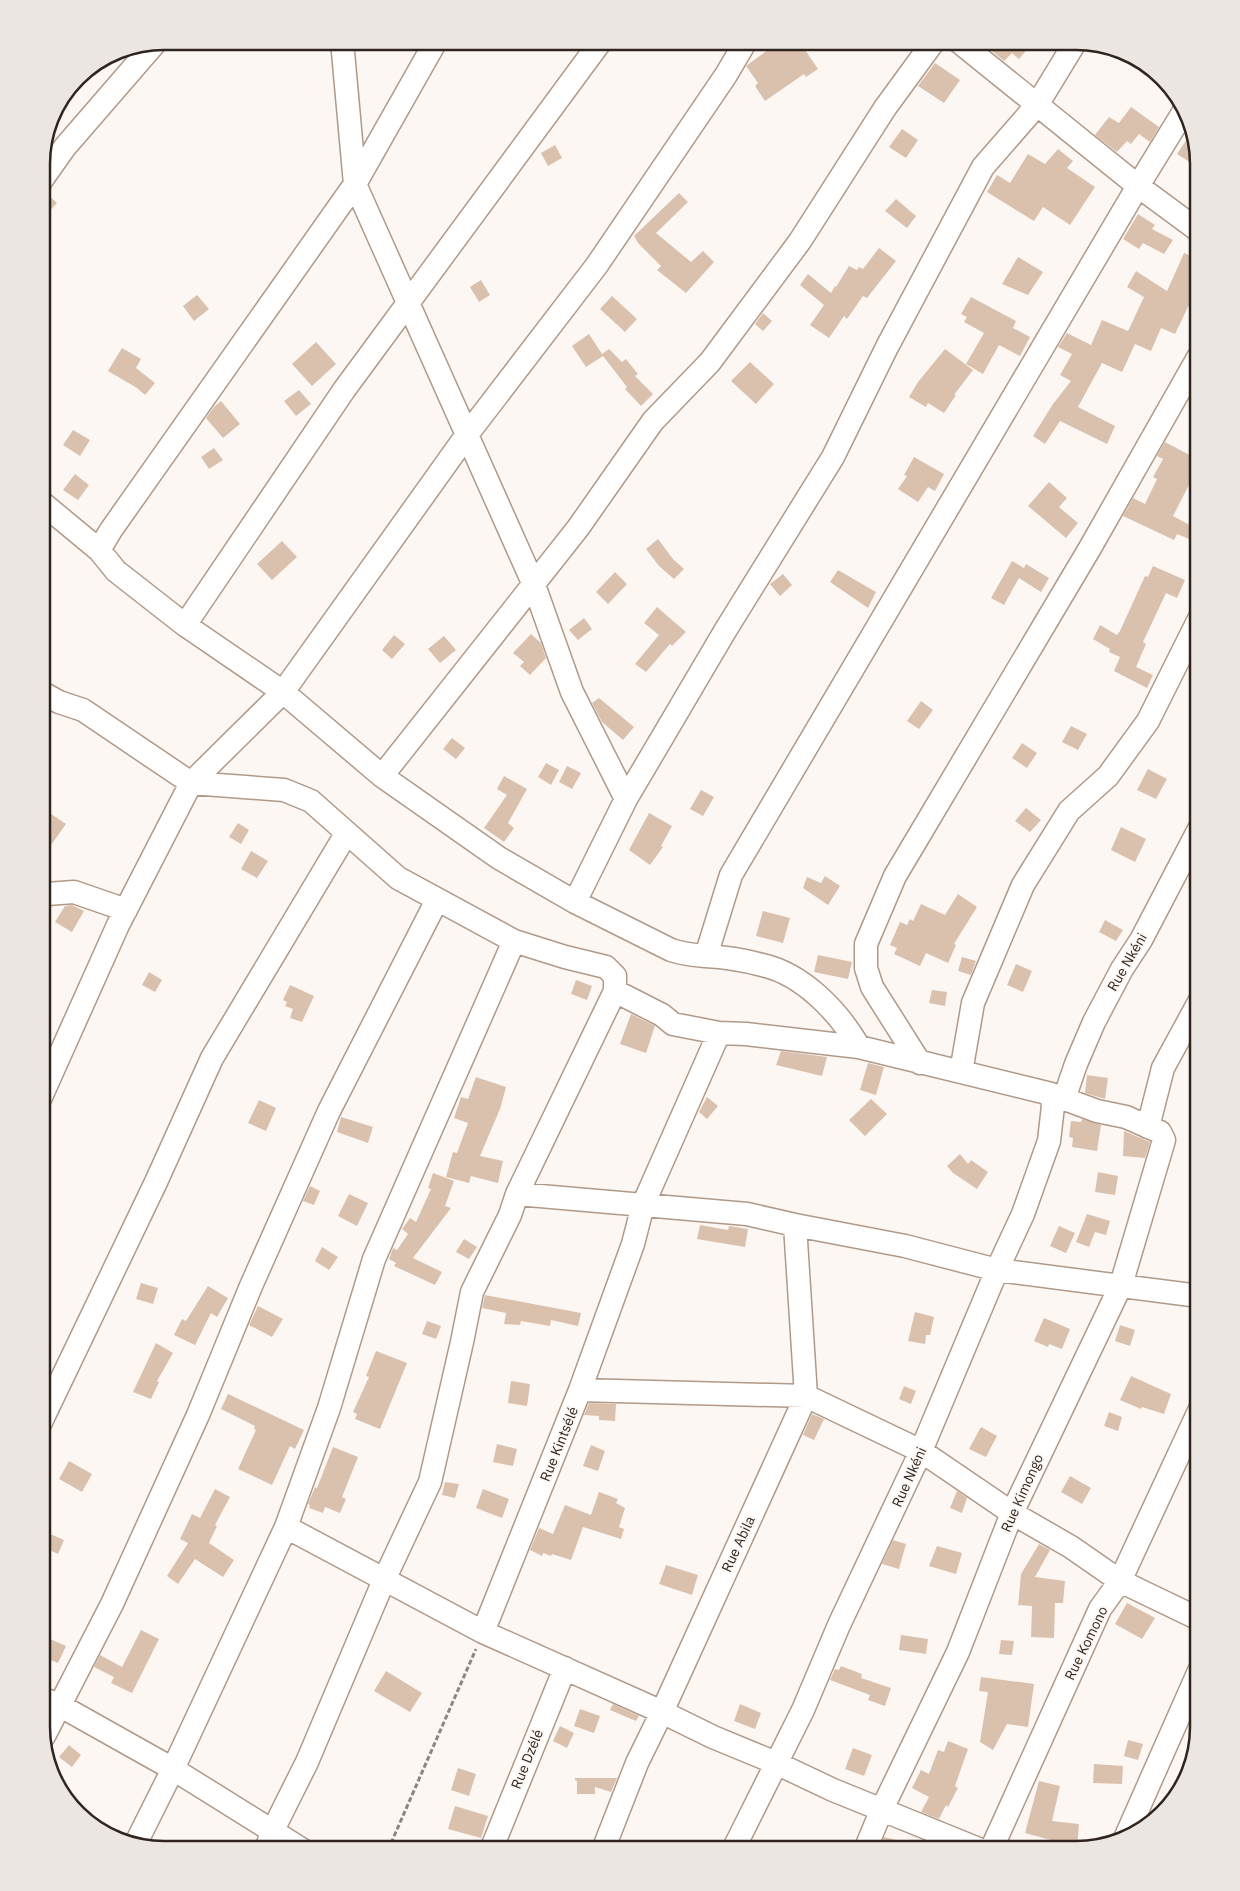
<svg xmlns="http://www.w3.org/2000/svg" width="1240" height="1891" font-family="'IBM Plex Sans',sans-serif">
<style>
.building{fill:#dac1ae}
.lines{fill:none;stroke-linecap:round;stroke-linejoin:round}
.minor-casing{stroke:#b19987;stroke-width:25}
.path{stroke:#8d8580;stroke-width:3;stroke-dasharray:5 2.5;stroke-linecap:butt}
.minor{stroke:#fff;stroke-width:22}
.labels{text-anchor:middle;stroke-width:4;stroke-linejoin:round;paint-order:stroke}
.street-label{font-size:14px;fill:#2f251e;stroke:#fcf7f3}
.rim{fill:none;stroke:#2f251e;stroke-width:2.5}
</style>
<rect width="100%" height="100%" fill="#fcf7f3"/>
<path class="building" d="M780 41H799L818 69 806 77 804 74 765 101 755 86 758 83 746 66Z
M980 41H1034L1019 59 1012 53 1004 61Z
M935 63 960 80 944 103 918 86Z
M1131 107 1159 127 1150 142 1139 134 1131 144 1127 141 1117 152 1095 135 1109 117 1119 123Z
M902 129 918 140 906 158 889 147Z
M1191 133 1199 164V168L1177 154Z
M555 145 562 158 548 166 541 153Z
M1058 149 1073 161 1067 168 1095 187 1070 225 1043 207 1034 221 987 192 997 175 1010 183 1028 154 1045 164Z
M46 193 57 203 41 220V194Z
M679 193 688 202 656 233 691 262 703 251 714 262 686 293 657 270 661 266 638 243 634 236Z
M896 199 916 216 907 228 885 211Z
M1138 214 1155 225 1152 229 1173 240 1164 254 1143 243 1139 249 1123 239Z
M879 248 896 261 867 298 863 296 847 319 844 316 829 338 810 325 824 305 800 285 808 274 831 293 835 286 836 287 849 266 857 270 859 267 863 269Z
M1184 253 1199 259V284L1175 334 1161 328 1151 351 1135 344 1122 372 1102 363 1078 407 1115 426 1107 444 1060 421 1045 444 1033 436 1053 404 1071 381 1060 375 1072 354 1058 347 1067 333 1091 345 1102 320 1128 331 1144 297 1127 287 1136 271 1167 291Z
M1018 257 1043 272 1028 295 1002 284Z
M481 280 490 295 479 302 470 287Z
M197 295 209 309 194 321 183 306Z
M612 296 637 319 625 332 600 309Z
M971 297 1016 321 1013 328 1030 337 1020 356 999 345 983 374 966 364 984 333 964 322 967 317 961 314Z
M763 313 772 321 763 331 755 324Z
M589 334 602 354 609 349 622 362 626 359 638 374 635 376 653 394 641 406 625 389 627 387 603 356 586 367 572 346Z
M316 342 336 364 312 386 292 364Z
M122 348 141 359 136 368 155 383 145 395 137 388 108 371Z
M945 349 973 370 954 395H956L944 413 928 403 926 407 909 397 918 382Z
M750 362 774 384 756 404 731 381Z
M299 390 311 404 296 416 284 401Z
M221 401 240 424 223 438 206 418 214 407Z
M73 430 90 440 80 456 63 445Z
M1165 442 1199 460V464L1192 479 1173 516 1199 530V543L1177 534 1174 540 1123 516 1133 498 1145 504 1157 479 1153 477 1163 459 1157 456Z
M214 448 223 460 209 469 201 457Z
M914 457 944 474 935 491 928 487 918 502 898 489 907 476 904 475Z
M75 474 89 485 78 500 63 490Z
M1049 482 1067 498 1059 507 1078 523 1066 538 1028 506Z
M658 539 673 559 684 569 674 579 659 566 646 549Z
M282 541 297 557 272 580 257 564Z
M1012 561 1024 568 1026 564 1049 578 1041 592 1019 578 1004 605 991 598Z
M1153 566 1185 580 1177 598 1166 593 1143 642 1146 644 1136 667 1153 675 1147 688 1114 671 1120 657 1109 652 1110 649 1093 639 1100 625 1117 635 1120 631 1145 576 1148 577Z
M838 570 876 592 868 608 830 582Z
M615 572 627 584 608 604 596 592Z
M783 574 792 585 780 596 770 584Z
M657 607 686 632 672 646 670 644 646 672 635 664 659 635 644 623Z
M584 618 592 629 578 640 569 630Z
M531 634 541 643 546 658 530 675 520 666 524 662 513 653Z
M394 635 405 644 392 659 382 650Z
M444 636 456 650 440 663 428 649Z
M599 698 634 727 623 740 602 722 592 703Z
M921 701 933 710 919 729 907 721Z
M1071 726 1087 734 1078 750 1062 742Z
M452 738 465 748 456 759 443 749Z
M1022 743 1037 753 1027 768 1012 758Z
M546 763 559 770 551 785 538 777Z
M567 766 581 773 572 789 559 782Z
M1148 769 1167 779 1156 799 1137 790Z
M504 776 527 789 508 823 514 828 504 842 484 828 507 795 497 789Z
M701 790 714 797 703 816 690 809Z
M41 807 66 824 41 859Z
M1026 808 1041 820 1030 832 1015 821Z
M649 813 672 826 661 846 663 847 650 865 629 850Z
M238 823 249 830 241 844 229 837Z
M1121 827 1146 839 1135 862 1111 850Z
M251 851 268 861 257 878 241 869Z
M825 876 840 886 828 905 803 888 807 877 821 883Z
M958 894 977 907 954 944 956 945 948 963 926 953 920 966 894 954 897 948 890 945 900 922 907 925 910 919 913 921 921 904 945 915Z
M72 905 84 911 72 932 55 922 65 906Z
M763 911 790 918 783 943 756 936Z
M1105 920 1123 930 1116 941 1099 932Z
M818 955 852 962 848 979 814 972Z
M962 957 976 961 971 975 958 971Z
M1016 964 1032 971 1023 992 1007 985Z
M149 972 162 980 155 992 142 985Z
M576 980 592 986 587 1000 571 994Z
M290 985 314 996 302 1022 290 1018 293 1009 285 1006 287 1002 283 1000Z
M932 990 947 992 945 1006 929 1003Z
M631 1014 655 1026 646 1053 620 1044Z
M781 1051 827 1057 822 1076 776 1065Z
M868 1063 884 1067 876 1095 860 1090Z
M1087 1075 1108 1078 1105 1099 1085 1093Z
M476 1077 506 1087 500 1109 480 1156 503 1161 498 1183 471 1176 469 1183 446 1177 453 1152 457 1153 468 1123 454 1118 461 1097 468 1099Z
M707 1097 718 1106 707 1119 699 1112Z
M871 1099 887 1114 865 1136 849 1120Z
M259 1100 276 1108 266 1131 248 1123Z
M341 1117 373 1127 368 1143 337 1132Z
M1082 1119 1101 1125 1097 1151 1072 1147 1073 1138 1069 1137 1071 1121 1081 1122Z
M1124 1131 1150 1142 1145 1158 1123 1156Z
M960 1154 968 1164 971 1160 988 1172 977 1189 953 1173 947 1166Z
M1098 1172 1118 1176 1115 1195 1095 1192Z
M433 1173 454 1181 445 1206 451 1208 413 1258 442 1272 435 1285 394 1266 396 1263 389 1259 393 1248 397 1250 408 1234 402 1229 410 1218 416 1222 431 1189 428 1188Z
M310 1186 320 1191 314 1205 303 1201Z
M349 1194 368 1203 357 1226 338 1216Z
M1087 1214 1110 1221 1106 1235 1095 1232 1089 1247 1076 1242Z
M700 1225 728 1230 729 1226 748 1229 745 1247 697 1239Z
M1059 1226 1075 1233 1066 1253 1050 1246Z
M464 1239 477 1247 469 1259 456 1252Z
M322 1247 338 1257 329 1270 315 1261Z
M141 1283 158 1288 153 1304 136 1299Z
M208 1286 228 1298 217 1317 211 1313 195 1345 174 1335 182 1319 186 1321Z
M485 1295 581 1313 578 1326 551 1320 550 1326 521 1321 520 1325 504 1324 506 1313 482 1308Z
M258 1306 283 1319 272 1337 249 1325Z
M915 1312 934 1317 930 1335H926L925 1344 908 1341Z
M1044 1318 1070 1329 1062 1349 1049 1344 1048 1347 1034 1341Z
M427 1321 441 1326 436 1339 422 1334Z
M1120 1325 1135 1330 1130 1346 1115 1341Z
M156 1343 173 1353 157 1381 159 1382 151 1399 133 1392Z
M376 1351 407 1363 380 1429 355 1419 357 1414 353 1412 369 1377 366 1376Z
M1131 1376 1171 1394 1164 1414 1142 1407 1141 1409 1120 1400Z
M511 1381 530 1384 527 1406 508 1403Z
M904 1386 916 1391 911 1404 899 1399Z
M228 1394 304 1430 295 1449 290 1446 272 1485 238 1469 256 1430 254 1429 255 1426 221 1409Z
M589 1403 616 1404 615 1421 599 1420V1416L584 1415Z
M1109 1412 1122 1417 1118 1431 1104 1426Z
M812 1414 824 1419 814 1440 803 1435Z
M981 1427 997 1436 986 1457 969 1449Z
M497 1444 517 1449 513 1466 493 1462Z
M591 1445 605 1451 598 1471 583 1466Z
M333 1447 358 1457 342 1497 346 1499 340 1513 325 1507 323 1513 309 1508 310 1505 308 1504 315 1487 317 1488Z
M69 1461 92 1474 82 1492 59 1479Z
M1070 1476 1091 1488 1082 1504 1061 1492Z
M445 1482 459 1484 455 1498 442 1495Z
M215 1489 230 1497 215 1525 217 1526 209 1543 234 1560 223 1577 195 1559 178 1584 167 1576 188 1543 180 1539 192 1514 200 1518Z
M483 1489 509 1499 502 1518 476 1508Z
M957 1491 967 1498 962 1513 950 1508Z
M599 1492 618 1499 616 1503 625 1508 619 1527 624 1529 621 1539 583 1527 571 1560 552 1554 551 1556 543 1553 542 1556 530 1550 539 1528 553 1534 565 1505 591 1515Z
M41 1530 64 1540 58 1554 41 1546Z
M893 1540 906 1544 899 1569 882 1564Z
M1039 1544 1050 1550 1035 1577 1065 1581 1063 1603H1055L1054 1638 1031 1637 1032 1606 1019 1605 1018 1607 1021 1574Z
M937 1546 962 1553 956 1574 929 1566Z
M666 1565 698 1575 692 1595 659 1584Z
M1127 1603 1155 1618 1142 1639 1115 1624Z
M141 1630 159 1639 132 1693 111 1683 114 1677 94 1667 100 1655 122 1667Z
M41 1635 66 1646 58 1663 41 1656Z
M901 1635 928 1639 926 1654 899 1650Z
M1001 1640 1014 1641 1012 1655 999 1654Z
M841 1666 862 1674 861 1678 891 1688 885 1706 868 1700 870 1695 830 1680 835 1669 839 1670Z
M386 1671 422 1693 410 1712 374 1691Z
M981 1677 1034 1684 1028 1727 1007 1724 993 1750 980 1742 988 1692 979 1691Z
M613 1704 639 1716 636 1721 610 1710Z
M740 1704 761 1713 755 1729 734 1721Z
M580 1709 600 1716 594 1733 574 1726Z
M560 1726 574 1733 567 1748 553 1741Z
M1128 1740 1143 1744 1138 1760 1124 1756Z
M948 1741 968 1749 955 1786 958 1788 948 1807 946 1805 939 1819 921 1812 929 1797 912 1788 921 1770 929 1774 938 1750 944 1752Z
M69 1745 81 1755 72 1767 59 1757Z
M853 1748 872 1755 864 1776 845 1769Z
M1094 1764 1123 1766 1122 1784 1093 1783Z
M458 1768 476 1774 469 1796 451 1790Z
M575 1778H617L611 1792 595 1787V1794H577V1781L575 1780Z
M1039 1781 1060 1786 1052 1821 1079 1824 1077 1849 1057 1850 1058 1842 1025 1833Z
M455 1806 488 1816 481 1838 448 1829Z
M884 1837 913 1844 912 1850H879Z"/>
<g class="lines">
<defs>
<path id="minor" d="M342 41 355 184 534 585 572 692 626 799
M958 41 1138 186 1199 231
M41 181 65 147 155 43
M41 502 99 550 116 571 185 625 283 692 382 776 499 858 575 902 671 950C683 954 693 955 705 956 724 957 744 960 762 965 803 974 839 1012 859 1047
M99 550 111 530 355 184 436 41
M185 625 344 390 601 41
M41 692 59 702 83 710 191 783 284 790 311 801 398 878 514 941 565 957 606 967 615 976V991L517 1194 510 1215 472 1292 462 1342 430 1482 384 1580 307 1762 272 1832 266 1850
M382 776 578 528 653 421 710 362 800 241 885 108 934 41
M41 896 46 894 74 892 126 910
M575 902 626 799 725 631 833 457 887 347 983 167 1037 105 1076 41
M706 956 731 875 1138 186 1184 111
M615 991 662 1015 673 1024 719 1033 746 1034 859 1047 1051 1094 1097 1111 1126 1117 1160 1132 1164 1140 1121 1285 1012 1513 958 1652 882 1809 865 1850
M920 1063 872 987 866 968V944L895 876 1090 548 1199 356
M961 1072 973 1003 1023 885 1069 811 1108 776 1148 721 1199 619
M41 1097 118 925 191 783 283 692 466 436 597 265 726 75 746 41
M1064 1099 1076 1064 1094 1022 1122 969 1141 940 1199 829
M1148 1127 1163 1068 1199 1002
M517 1194 747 1214 795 1225 905 1246 997 1270 1199 1296
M580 1390 806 1396 921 1451 1012 1513 1071 1547 1120 1581 1199 1619
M41 1422 156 1182 212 1058 346 834
M286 1527 483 1632 662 1712 713 1737 776 1763 833 1790 981 1850
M483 1632 580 1390 633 1244 643 1205 719 1033
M41 1698 59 1705 173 1769 303 1850
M44 1736 112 1604 198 1415 251 1286 329 1111 437 900
M1126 1836 1199 1671
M136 1843 173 1769 286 1527 329 1408 374 1259 514 941
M491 1850 565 1668
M603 1850 637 1763 662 1712 806 1396 795 1225
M733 1850 803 1710 839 1625 921 1451 997 1270 1023 1214 1049 1141 1053 1106 1051 1094
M991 1850 1100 1609 1120 1581 1199 1411"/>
</defs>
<use href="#minor" class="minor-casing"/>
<path class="path" d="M388 1850 476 1649"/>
<use href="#minor" class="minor"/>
</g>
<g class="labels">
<g class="street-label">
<text transform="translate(1127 962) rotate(-60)" y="5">Rue Nkéni</text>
<text transform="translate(559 1444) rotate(-68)" y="5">Rue Kintsélé</text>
<text transform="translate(909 1477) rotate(-66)" y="5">Rue Nkéni</text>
<text transform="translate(1022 1493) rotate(-66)" y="5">Rue Kimongo</text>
<text transform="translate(738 1544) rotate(-65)" y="5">Rue Abila</text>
<text transform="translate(1086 1643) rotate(-64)" y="5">Rue Komono</text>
<text transform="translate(527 1759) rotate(-68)" y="5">Rue Dzélé</text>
</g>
</g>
<path d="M0 0H1240V1891H0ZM164 50H1076A114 114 0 0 1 1190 164V1727A114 114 0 0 1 1076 1841H164A114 114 0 0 1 50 1727V164A114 114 0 0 1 164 50Z" fill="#ece6e2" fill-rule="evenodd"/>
<path class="rim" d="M164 50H1076A114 114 0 0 1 1190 164V1727A114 114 0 0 1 1076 1841H164A114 114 0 0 1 50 1727V164A114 114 0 0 1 164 50Z"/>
</svg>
